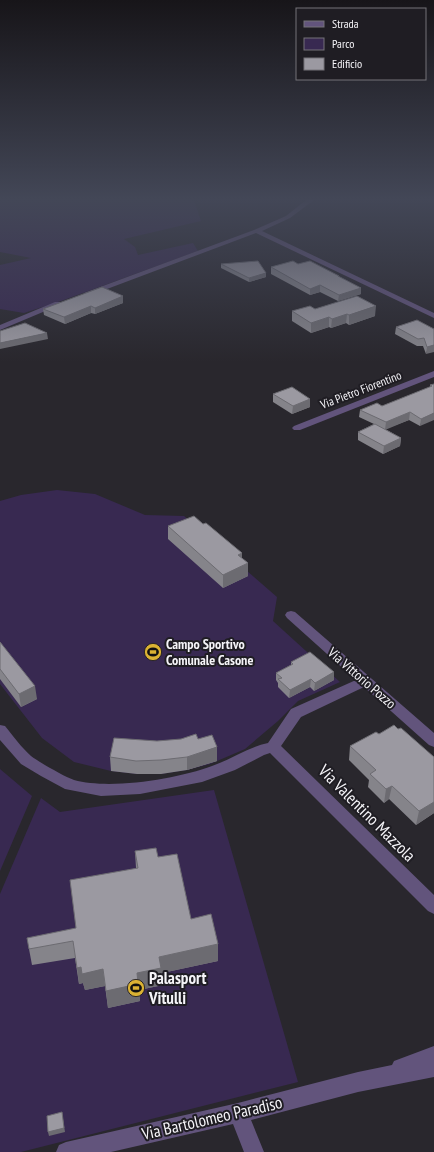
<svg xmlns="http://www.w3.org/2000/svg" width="434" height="1152" font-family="'PT Sans Narrow',sans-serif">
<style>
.green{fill:#382951}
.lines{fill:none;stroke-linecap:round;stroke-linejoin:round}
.street{fill:#62547c;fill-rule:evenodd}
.wall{fill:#85848a}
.shaded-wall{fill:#6c6b71}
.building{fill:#9b99a1;stroke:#6c6b71}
.labels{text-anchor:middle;stroke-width:4;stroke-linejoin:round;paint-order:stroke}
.far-street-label{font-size:12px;fill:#f5f4f8;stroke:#1f1d23}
.poi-label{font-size:14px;font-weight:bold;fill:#f5f4f8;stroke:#1f1d23;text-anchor:start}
.street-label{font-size:14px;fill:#f5f4f8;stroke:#1f1d23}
.near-street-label{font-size:17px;fill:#f5f4f8;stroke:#1f1d23}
.near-poi-label{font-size:17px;font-weight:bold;fill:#f5f4f8;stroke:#1f1d23;text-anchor:start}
</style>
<rect width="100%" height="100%" fill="#29272d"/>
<path class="green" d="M0 200H194L201 221 124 239 135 247 138 255 193 243 198 251 61 301 24 313 0 309V265L31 258 0 252Z
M57 490 95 494 145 515 184 516 277 597 273 621 340 682 298 701 278 721 245 749 210 764 187 770 161 774H137L111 771 74 762 42 738 0 684V501L21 495Z
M0 769 32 796 0 871Z
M214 790 298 1082 21 1152H0V894L41 798 60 812Z"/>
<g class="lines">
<path class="street" d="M306 200H314L290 218 262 231 434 313V318L256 233 91 295H85L84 293 254 230 286 216Z
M55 302H61L62 304 0 330V325Z
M434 371V377L300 430H294L292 428 294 426Z
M291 611 295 612 434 733V747L429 745 364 687 301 717 281 746 434 895V914L428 911 270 753 264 755 235 770 202 782 140 794 101 796 65 789 41 776 21 764 0 740V725L5 726C13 736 22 748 31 756 39 762 65 777 74 780 110 790 177 779 212 766 232 759 248 747 268 743L291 709 356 680 287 618 285 615 287 612Z
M434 1046V1077L358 1092 251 1120 264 1152H244L233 1124 111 1152H56L59 1145 66 1142 238 1103 358 1072 392 1065 394 1061Z"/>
</g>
<path class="wall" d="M221 264 266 277 249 282 221 268Z
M298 264 339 276V277L361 288V294L338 301 320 292 310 295 271 274V267Z
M123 296V303L95 314 91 313 65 324 44 315 43 309Z
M315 309 375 316 349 325 346 323 331 328 329 327 311 333 292 321V311Z
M396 327 434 329 426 354 423 346H417L395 334Z
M434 384 420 426 409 420 385 429 401 438 400 446 383 454 358 440V432L374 424 359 417 360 410 382 406 430 387V385Z
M273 394 310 399V407L292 414 273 402Z
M203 524 242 553V558L248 563V576L223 588 168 539V526Z
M0 642 37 699 21 707 0 679Z
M291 662 334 680 314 691 310 687 289 698 278 687V683L276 680V673L291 665Z
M398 729 434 757V813L416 825 389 799 384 803 368 787 369 780 349 760 350 746 379 734Z
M198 739 217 761 187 770 161 774H137L111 771 110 757Z
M135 851 158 857 191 919 218 944V961L162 973 163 985 139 990 140 1001 108 1008 105 986 85 990 83 983 79 984 75 958 32 965 29 949 76 928 136 868Z"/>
<path class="shaded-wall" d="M266 273V277L249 282V278Z
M320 285V292L310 295V289Z
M361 288V294L338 301 339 295Z
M123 296V303L95 314V308Z
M91 306V313L65 324 64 317Z
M376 306 375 316 349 325V315Z
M347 314 346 323 331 328 332 319Z
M329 317V327L311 333V323Z
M47 333 48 339 0 349V343Z
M434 345V352L426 354 427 347Z
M310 399V407L292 414 293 406Z
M410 412 409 420 385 430 386 422Z
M434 413V420L420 426 421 419Z
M401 438 400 446 383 454 384 446Z
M242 553V566L248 563V576L223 588V575L238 555Z
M334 672V680L314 691 315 683Z
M311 679 310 687 289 698 290 690Z
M35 686 37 699 21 707 19 694Z
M217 747V761L187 770V757Z
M392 786 389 799 384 803 386 789Z
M434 802V813L416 825 419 811Z
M218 944V961L162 973 163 985 139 990 140 1001 108 1008 106 991 137 973 159 957Z
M81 967 103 969 105 986 85 990 83 983 79 984 77 968Z
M62 1112 65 1132 49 1136 48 1132Z"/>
<path class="building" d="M258 261 266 273 249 278 221 264Z
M293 261 298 264 310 261 339 276H338L361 288 339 295 320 285 310 289 271 267Z
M102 287 123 296 95 308 91 306 64 317 43 309Z
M357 296 376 306 349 315 347 314 332 319 329 317 311 323 292 311 310 306 315 309Z
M417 320 434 329V345L427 347 424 338 418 339 396 327Z
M25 323 47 333 0 343V331Z
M434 384V413L421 419 410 412 386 422 360 410 377 403 382 406 432 386 430 385Z
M292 387 310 399 293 406 273 394Z
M375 424 401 438 384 446 358 432Z
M194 516 203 524 206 523 242 553 238 555 248 563 223 575 168 526Z
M0 642 35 686 19 694 0 669Z
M310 652 334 672 315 683 311 679 290 690 278 679 282 678 276 673 293 664 291 662Z
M394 725 398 729 401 728 434 757V802L419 811 392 786 386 789 370 774 376 770 350 746 376 732 379 734Z
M196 734 198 739 212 735 217 747 187 757 161 760 136 761 110 757 114 738 157 741 181 739Z
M156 848 158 857 177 854 191 919 211 914 218 944 159 957 161 968 137 973 138 984 106 991 103 969 82 974 81 967 77 968 73 941 29 949 27 938 76 928 70 880 138 868 135 851Z
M62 1112 64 1128 48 1132 47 1116Z"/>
<linearGradient id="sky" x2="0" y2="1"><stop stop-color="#171519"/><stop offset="0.55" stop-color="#434757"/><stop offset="1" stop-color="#434757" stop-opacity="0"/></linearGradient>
<rect width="434" height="362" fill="url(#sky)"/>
<defs>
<symbol id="stadium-disc" viewBox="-11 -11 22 22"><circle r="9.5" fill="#dbb233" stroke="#1f1d23"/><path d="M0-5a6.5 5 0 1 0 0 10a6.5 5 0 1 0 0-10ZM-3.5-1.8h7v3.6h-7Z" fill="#111"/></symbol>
</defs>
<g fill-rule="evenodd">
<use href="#stadium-disc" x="143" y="642" width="20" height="20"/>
<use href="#stadium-disc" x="126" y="978" width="20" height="20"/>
</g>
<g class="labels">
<g class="far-street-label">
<text transform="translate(361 390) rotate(-21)" y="4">Via Pietro Fiorentino</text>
</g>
<g class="poi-label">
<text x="166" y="649">Campo Sportivo<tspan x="166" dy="16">Comunale Casone</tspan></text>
</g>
<g class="street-label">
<text transform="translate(362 678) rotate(41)" y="5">Via Vittorio Pozzo</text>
</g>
<g class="near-street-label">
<text transform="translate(367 813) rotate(45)" y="6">Via Valentino Mazzola</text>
<text transform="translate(212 1118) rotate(-13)" y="6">Via Bartolomeo Paradiso</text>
</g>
<g class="near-poi-label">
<text x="149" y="984">Palasport<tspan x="149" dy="20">Vitulli</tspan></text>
</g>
</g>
<rect x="296" y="8" width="130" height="72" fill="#1f1d23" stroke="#757378"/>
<rect x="304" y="21" width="20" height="6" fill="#62547c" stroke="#757378"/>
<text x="332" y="28" font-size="12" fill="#f5f4f8">Strada</text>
<rect x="304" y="38" width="20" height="12" fill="#382951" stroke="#757378"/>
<text x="332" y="48" font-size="12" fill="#f5f4f8">Parco</text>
<rect x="304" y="58" width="20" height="12" fill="#9b99a1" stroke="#757378"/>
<text x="332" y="68" font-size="12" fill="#f5f4f8">Edificio</text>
</svg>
